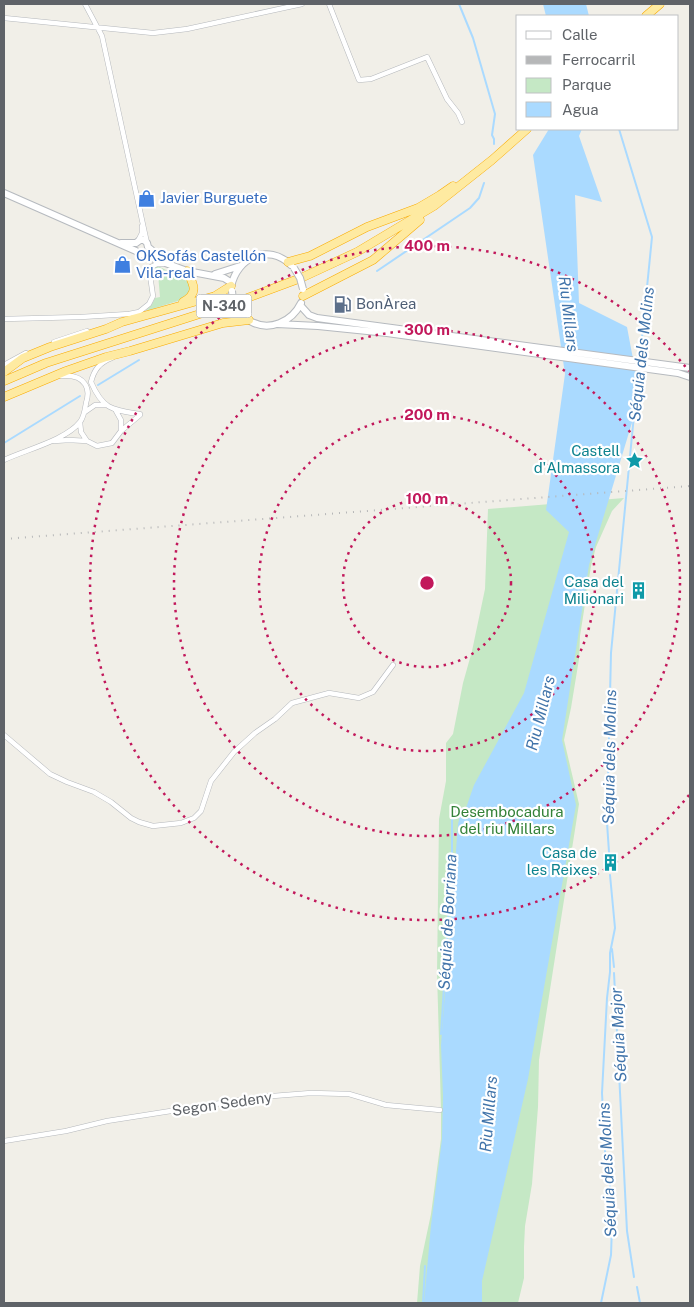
<svg xmlns="http://www.w3.org/2000/svg" width="694" height="1307" font-family="'Public Sans',sans-serif">
<style>
.green{fill:#c5e8c5}
.water{fill:#aadaff}
.lines{fill:none;stroke-linecap:round;stroke-linejoin:round}
.stream{stroke:#aadaff;stroke-width:2}
.minor-casing{stroke:#b5b8bc;stroke-width:5.5}
.secondary-casing{stroke:#b6babf;stroke-width:8}
.trunk-casing{stroke:#f9ab00;stroke-width:9}
.minor{stroke:#fff;stroke-width:4.5}
.secondary{stroke:#fff;stroke-width:6}
.trunk{stroke:#feeaa1;stroke-width:8}
.rail{stroke:#b6b7b8;stroke-width:2;stroke-dasharray:1 6;stroke-linecap:butt}
.secondary-bridge-casing{stroke:#b6babf;stroke-width:8;stroke-linecap:butt}
.secondary-bridge{stroke:#fff;stroke-width:6}
.ring{fill:none;stroke:#c2185b;stroke-width:2.5;stroke-dasharray:2.5 5}
.labels{text-anchor:middle;stroke-width:4.5;stroke-linejoin:round;paint-order:stroke}
.shield{fill:#fff;stroke:#8f9295;stroke-width:1}
.shield-label{font-size:14px;font-weight:bold;fill:#5f6368}
.shop-label{font-size:15px;fill:#366cbe;stroke:#fff;text-anchor:start}
.service-label{font-size:15px;fill:#4e5e75;stroke:#fff;text-anchor:start}
.culture-label{font-size:15px;fill:#0d838f;stroke:#fff;text-anchor:end}
.park-label{font-size:15px;fill:#348238;stroke:#fff}
.street-label{font-size:15px;fill:#5f6368;stroke:#fff}
.water-label{font-size:16px;font-style:italic;fill:#4174aa;stroke:#fff}
.centre{fill:#c2185b;stroke:#fff;stroke-width:2.5}
.ring-label{font-size:15px;text-anchor:middle;font-weight:bold;fill:#c2185b;stroke:#fff;stroke-width:4.5;stroke-linejoin:round;paint-order:stroke}
</style>
<rect width="100%" height="100%" fill="#f1efe8"/>
<path class="green" d="M156 267H160L186 280 190 283 189 292 181 300 146 311 152 304 155 298 160 297 158 274H153V270Z
M624 498 612 511 596 547 591 566 580 636 579 659 571 708 564 740 579 804 539 1060 538 1107 532 1184 525 1226 524 1247V1278L518 1303H417L420 1266 431 1214 441 1139V1109L437 973 439 819 446 781V743L453 734 463 683 472 651 485 589 488 509Z"/>
<path class="water" d="M543 4H586L589 16H546Z
M549 129H582L579 136 602 202 575 195 579 303 627 327 640 396 589 565 562 740 576 805 528 1079 482 1281V1303H424L431 1225 442 1139 443 1096 441 1045 458 824 460 816 466 808 474 785 524 693 569 532 546 510 565 374 533 155Z"/>
<g class="lines">
<path class="stream" d="M459 4 473 38 495 114 492 135 494 139V144
M619 129 652 237 640 358
M377 271 470 208 479 198 484 183
M638 383 639 371
M98 385 139 360
M4 443 80 396
M609 852 607 823 611 653 634 415
M612 949 614 967
M614 973 627 1231 634 1277
M441 1034 452 860V819L460 816
M637 1287 640 1303
M423 1303 425 1266
M601 1303 611 1255 612 1226 611 1193 605 1151 602 1093 607 998 610 972V953L615 928 610 875"/>
<defs>
<path id="minor" d="M85 4 102 36 147 243
M329 4 359 80 371 79 427 57 447 99 458 113 462 122
M4 18 153 33 187 29 302 4
M138 241 142 233V226
M4 319 81 317 129 314 139 312 149 304 153 296 149 268 157 264H164
M54 342 87 331
M112 358C99 363 94 370 91 382 103 410 113 410 140 414
M4 365 26 353
M116 411 121 420V431
M85 412 95 405H106
M80 422 81 432 87 441
M54 441 69 440 87 441 97 446 112 443 121 431 140 415
M4 460C25 450 66 440 80 422 84 417 85 409 86 403 88 397 89 390 85 384 80 376 69 375 60 376
M4 735 50 774 67 782 94 792 111 802 131 818 139 822 153 826 181 823 194 818 201 811 211 781 234 752 255 733 275 719 292 703 329 693 359 698 373 692 393 665
M4 1141 66 1131 107 1121 260 1097 311 1093 349 1094 386 1105 440 1110"/>
<path id="secondary" d="M4 193 136 251 138 253 187 271 224 278 232 283
M121 243H136L140 240H144L147 243 148 247 164 260
M215 274 240 266
M231 287C237 257 268 243 291 265
M300 305 309 315 317 318 690 368
M241 313C243 316 246 319 250 321 269 332 292 322 301 303
M277 324 318 326 387 333 678 373 690 377"/>
<path id="trunk" d="M646 16 660 4
M288 262 310 256 367 227 418 208 440 195 453 186
M303 296 373 260 420 220
M183 302C199 293 194 285 187 271
M4 372 23 358 50 347 106 329 122 322 183 305 215 296 231 286
M4 381 46 363 231 304 301 278 357 252 434 206 492 160 527 129
M4 397 66 371 106 357 130 351 223 323 249 320"/>
</defs>
<use href="#minor" class="minor-casing"/>
<use href="#secondary" class="secondary-casing"/>
<use href="#trunk" class="trunk-casing"/>
<use href="#minor" class="minor"/>
<use href="#secondary" class="secondary"/>
<use href="#trunk" class="trunk"/>
<path class="rail" d="M4 539 690 486"/>
<defs>
<path id="secondary-bridge" d="M294 268 300 278 303 289
M232 291 233 300 241 313"/>
</defs>
<use href="#secondary-bridge" class="secondary-bridge-casing"/>
<use href="#secondary-bridge" class="secondary-bridge"/>
</g>
<g class="ring">
<circle cx="427" cy="583" r="84"/>
<circle cx="427" cy="583" r="168"/>
<circle cx="427" cy="583" r="253"/>
<path d="M689 795A337 337 0 1 1 689 371"/>
</g>
<defs>
<symbol id="shop-bare" viewBox="-9 -9 18 18"><path d="M-5-2.5h2.3a2.7 3.5 0 0 1 5.4 0H5L5.5 6h-11ZM-1.5-2.5h3a1.5 2.3 0 0 0-3 0Z" fill="#3f7fe0" stroke="#fff" stroke-width="2.5" paint-order="stroke"/></symbol>
<symbol id="fuel-bare" viewBox="-9 -9 18 18"><path d="M-5.5-6h7V0h2V4h1.3V-2.5L3-4.5l.8-.8L6-3V5H2.5V1h-1V6h-7ZM-4.2-4.7v3.2H.2V-4.7Z" fill="#5c6f8a" stroke="#fff" stroke-width="2.5" paint-order="stroke"/></symbol>
<symbol id="sight-bare" viewBox="-9 -9 18 18"><path d="M0-6L1.8-2.2L6-1.7L2.9 1.2L3.7 5.4L0 3.3L-3.7 5.4L-2.9 1.2L-6-1.7L-1.8-2.2Z" fill="#0f9aa8" stroke="#fff" stroke-width="2.5" paint-order="stroke"/></symbol>
<symbol id="building-bare" viewBox="-9 -9 18 18"><path d="M-4-6H4V6H1V3H-1V6H-4ZM-2.5-4.3h1.7v1.8h-1.7ZM.8-4.3h1.7v1.8H.8ZM-2.5-1h1.7V.8h-1.7ZM.8-1h1.7V.8H.8Z" fill="#0f9aa8" stroke="#fff" stroke-width="2.5" paint-order="stroke"/></symbol>
</defs>
<g fill-rule="evenodd">
<use href="#shop-bare" x="134" y="186" width="25" height="25"/>
<use href="#shop-bare" x="110" y="252" width="25" height="25"/>
<use href="#fuel-bare" x="330" y="292" width="25" height="25"/>
<use href="#sight-bare" x="622" y="448" width="25" height="25"/>
<use href="#building-bare" x="626" y="578" width="25" height="25"/>
<use href="#building-bare" x="598" y="850" width="25" height="25"/>
</g>
<g class="labels">
<rect class="shield" x="196.5" y="294.5" width="55" height="23" rx="4"/>
<g class="shield-label">
<text x="224" y="311">N-340</text>
</g>
<g class="shop-label">
<text x="160" y="203">Javier Burguete</text>
<text x="136" y="261">OKSofás Castellón<tspan x="136" dy="17">Vila-real</tspan></text>
</g>
<g class="service-label">
<text x="356" y="309">BonÀrea</text>
</g>
<g class="culture-label">
<text x="620" y="456">Castell<tspan x="620" dy="17">d'Almassora</tspan></text>
<text x="624" y="587">Casa del<tspan x="624" dy="17">Milionari</tspan></text>
<text x="597" y="858">Casa de<tspan x="597" dy="17">les Reixes</tspan></text>
</g>
<g class="park-label">
<text x="507" y="817">Desembocadura<tspan x="507" dy="17">del riu Millars</tspan></text>
</g>
<g class="street-label">
<text transform="translate(222 1104) rotate(-8)" y="5">Segon Sedeny</text>
</g>
<g class="water-label">
<text transform="translate(569 314) rotate(83)" y="6">Riu Millars</text>
<text transform="translate(641 354) rotate(-84)" y="6">Séquia dels Molins</text>
<text transform="translate(540 713) rotate(-76)" y="6">Riu Millars</text>
<text transform="translate(609 757) rotate(-89)" y="6">Séquia dels Molins</text>
<text transform="translate(447 922) rotate(-87)" y="6">Séquia de Borriana</text>
<text transform="translate(618 1035) rotate(-93)" y="6">Séquia Major</text>
<text transform="translate(488 1114) rotate(-85)" y="6">Riu Millars</text>
<text transform="translate(607 1170) rotate(-93)" y="6">Séquia dels Molins</text>
</g>
</g>
<circle cx="427" cy="583" r="8" class="centre"/>
<g class="ring-label">
<text x="427" y="251">400 m</text>
<text x="427" y="335">300 m</text>
<text x="427" y="420">200 m</text>
<text x="427" y="504">100 m</text>
</g>
<rect width="694" height="1307" fill="none" stroke="#5f6368" stroke-width="10"/>
<rect x="516" y="15" width="162" height="115" fill="#ffffff" stroke="#bfc1c3"/>
<rect x="526" y="31" width="25" height="8" fill="#ffffff" stroke="#bfc1c3"/>
<text x="562" y="40" font-size="15" fill="#5f6368">Calle</text>
<rect x="526" y="56" width="25" height="8" fill="#b6b7b8" stroke="#bfc1c3"/>
<text x="562" y="65" font-size="15" fill="#5f6368">Ferrocarril</text>
<rect x="526" y="78" width="25" height="15" fill="#c5e8c5" stroke="#bfc1c3"/>
<text x="562" y="90" font-size="15" fill="#5f6368">Parque</text>
<rect x="526" y="102" width="25" height="15" fill="#aadaff" stroke="#bfc1c3"/>
<text x="562" y="115" font-size="15" fill="#5f6368">Agua</text>
</svg>
